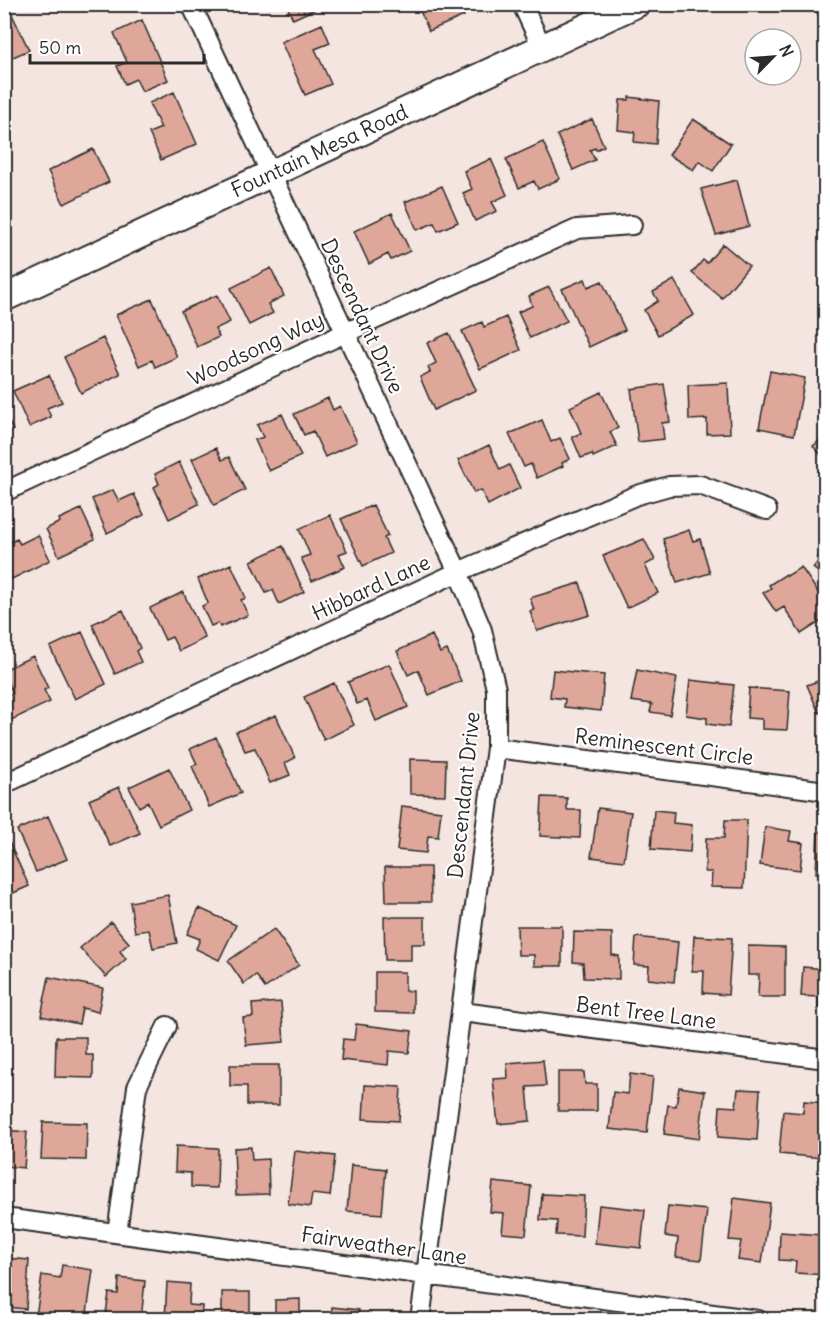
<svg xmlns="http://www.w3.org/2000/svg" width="830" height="1324" font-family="Delius,sans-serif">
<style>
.building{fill:#dfa799;stroke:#2b2b2b;stroke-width:1.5}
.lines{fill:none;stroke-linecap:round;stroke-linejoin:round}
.minor-casing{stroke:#2b2b2b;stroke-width:22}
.secondary-casing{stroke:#2b2b2b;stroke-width:30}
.minor{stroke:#fff;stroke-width:18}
.secondary{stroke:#fff;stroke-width:26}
.labels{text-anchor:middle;stroke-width:4.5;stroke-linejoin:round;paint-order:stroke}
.street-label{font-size:21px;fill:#2b2b2b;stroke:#fff}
</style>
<rect width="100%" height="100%" fill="#f5e5e0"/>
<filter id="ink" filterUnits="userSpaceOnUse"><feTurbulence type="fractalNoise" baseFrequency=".0167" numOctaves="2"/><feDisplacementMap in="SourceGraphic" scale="12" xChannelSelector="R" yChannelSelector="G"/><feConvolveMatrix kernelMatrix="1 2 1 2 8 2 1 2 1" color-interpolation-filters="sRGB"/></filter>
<g filter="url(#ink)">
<path class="building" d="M4 4H7L29 50 4 61Z
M286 4H326L293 19Z
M417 4H459L464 16 429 31Z
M823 4H826V30L815 8Z
M142 20 168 80 142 91 136 79 125 84 117 66 127 62 114 33Z
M322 24 330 43 315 49 331 84 305 95 281 42Z
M174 92 197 144 161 160 149 133 161 128 149 103Z
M629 97 659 101 656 144 634 142 635 132 618 130 620 100H629Z
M592 119 604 146 596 150 595 148 590 150 595 160 573 170 557 135Z
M693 119 731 144 713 171 699 161 693 170 669 155Z
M543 142 560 179 538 189 534 181 519 188 506 159Z
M93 149 109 182 64 204 48 171Z
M491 159 507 195 492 202 497 211 475 221 463 193 472 189 464 171Z
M737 180 749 226 716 235 701 189Z
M442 186 458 222 438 231 434 223 417 230 405 202Z
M392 213 410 251 391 260 388 254 369 264 354 231Z
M723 244 749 266 722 298 692 273 703 260 707 263Z
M271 268 284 296 268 304 273 313 249 325 231 288Z
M585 279 588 287 602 281 625 330 589 347 562 289Z
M674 280 694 315 658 335 644 310 658 301 653 292Z
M549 287 567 321 530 338 518 312 532 306 529 296Z
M217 295 230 322 215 329 219 337 197 347 181 311Z
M152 299 177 357 155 367 152 360 139 366 116 315Z
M506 317 521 350 480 369 462 331 482 322 484 327Z
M449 333 476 390 434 410 420 377 430 372 428 367 436 363 427 343Z
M103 338 120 374 81 393 64 357Z
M770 371 805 378 794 435 759 428Z
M49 375 62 402 47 408 51 417 29 427 13 391Z
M728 383 730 433 707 434V419L689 420 688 385Z
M664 384 670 422 662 423 664 439 638 442 631 389Z
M601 392 618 428 610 432 617 446 593 457 592 454 581 458 572 437 581 433 570 407Z
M328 398 333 410 340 406 357 442 325 457 313 431 304 435 294 414Z
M4 413 13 430 4 434Z
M282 414 301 456 269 471 255 440 263 437 257 425Z
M542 420 551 442 560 438 570 459 562 463 563 466 537 478 531 464 524 467 509 434Z
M826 435V460L813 446Z
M489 445 500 470 509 465 520 488 488 505 481 490 474 493 458 460Z
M216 448 222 460 229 457 245 490 214 505 192 459Z
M179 462 199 504 169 519 154 487 159 484 155 474Z
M113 490 119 501 134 494 144 515 107 533 92 499Z
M373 505 388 536 384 538 391 553 363 566 341 519Z
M81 509 95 539 59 556 46 529 60 522 59 519Z
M330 515 347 551 339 554 345 567 312 581 301 558 310 555 299 529Z
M689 530 693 541 700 539 710 573 677 583 663 539Z
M38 535 50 560 12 579 4 564V545L17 539 20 544Z
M644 539 655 560 645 565 658 593 627 608 603 556Z
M283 546 304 592 279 604 273 590 266 593 251 561Z
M826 547V578L813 568 819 560 817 558Z
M231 564 246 598 241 600 248 615 220 627 218 623 211 626 202 606 208 603 198 579Z
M801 567 826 604V618L801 634 784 607 776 612 763 593 771 588 769 585 786 574 787 576Z
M580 583 590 615 537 631 530 611 534 610 530 598Z
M183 592 205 638 179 651 172 637 165 640 150 608Z
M123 610 140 648 136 651 141 662 115 674 92 624Z
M82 632 106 684 75 699 50 647Z
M432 635 440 653 447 650 461 681 429 695 418 670 408 675 397 651Z
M33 656 48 688 44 690 50 702 11 720 4 705V697L13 693 4 675V670Z
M389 664 408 707 376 721 367 700 357 704 348 682Z
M553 670 604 675 601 711 564 707 565 699 550 697Z
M637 670 677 678 670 715 650 712 652 704 631 701Z
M826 678V711L819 713 807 685Z
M690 680 734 685 729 727 707 724V718L686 715Z
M334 683 354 725 324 740 304 697Z
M749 688 790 691 787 730 762 729V719L747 718Z
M276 715 295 758 285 763 290 775 270 783 255 748 245 751 236 732Z
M216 737 241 793 209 807 192 766 197 764 190 749Z
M410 759 446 760 445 795 410 794Z
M169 768 189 810 159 825 148 802 139 807 129 787Z
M119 787 140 833 110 846 89 800Z
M542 797 567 798V810H581L580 838 540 836Z
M402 806 441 811 438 837 428 836 426 853 397 850Z
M598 808 631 812 624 861 591 857Z
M654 810 674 812 673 823 692 825 690 852 651 849Z
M48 816 67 859 36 872 17 830Z
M725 820H747L744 888 711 887 712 872H705L706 838H724Z
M765 827 791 831 789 841 803 843 800 870 760 865Z
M818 832H826V873H816Z
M8 840 29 886 4 897V842Z
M385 867H430L431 902H386Z
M168 895 177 943 153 948 149 930 135 932 130 902Z
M199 908 236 925 219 960 196 949 200 939 187 934Z
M384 917H425V944H411V960H385Z
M111 922 129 943 120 951 126 959 106 977 80 948Z
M517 926H562V966H534V955H518Z
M274 929 299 965 265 988 256 975 244 984 228 961Z
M574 932 612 933V955L619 956V979L584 978 583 963 573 962Z
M694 936 732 938 728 995 703 993 704 971H692Z
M636 937 678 942 674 982 648 979 649 966 634 965Z
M748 946 785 947V997H758L759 975H748Z
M803 967 826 969V1009L818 1008V997L801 996Z
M375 972H405V991H413V1013L375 1012Z
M49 977 103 988 98 1012 82 1008 79 1024 41 1016Z
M281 1002 284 1042 246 1045 243 1018 253 1017 252 1004Z
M356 1024 412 1031 409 1053 389 1051 388 1065 341 1060 343 1039 354 1040Z
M56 1037H86V1055H93V1078L55 1077Z
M543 1060 546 1086 527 1087 530 1121 498 1124 493 1079 508 1078 507 1063Z
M230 1065H279V1105H247V1086H230Z
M558 1072H584L585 1084H597V1111H558Z
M630 1074 653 1077 647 1133 609 1129 613 1092 628 1094Z
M365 1085 401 1087 399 1121 363 1119Z
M679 1087 705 1091 699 1139 664 1134 668 1105 676 1106Z
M738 1089 760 1090 757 1140 718 1137 720 1106 736 1107Z
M804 1101 826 1103 823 1158 779 1154 783 1111 803 1113Z
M43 1122 87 1123 86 1160 41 1159Z
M4 1130 27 1132 24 1168 4 1166Z
M176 1146 218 1148 217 1188 191 1187V1173L175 1172Z
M251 1147 252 1160 268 1159 269 1194 236 1195 234 1148Z
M295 1151 335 1156 330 1196 312 1194 310 1207 288 1204Z
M351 1165 386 1169 382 1214 347 1211Z
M493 1182 531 1186 526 1235 502 1233 504 1213 490 1212Z
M542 1194 584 1196 582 1236 556 1235 557 1221 540 1220Z
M734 1198 770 1203 762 1263 738 1260 741 1241 729 1240Z
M599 1205 645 1210 641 1248 595 1243Z
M668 1206 707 1210 701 1260 676 1257 678 1238 665 1236Z
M780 1232 823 1235 822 1250H826V1275L795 1273 796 1261 779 1260Z
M6 1258 29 1260 26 1309 4 1307Z
M62 1265 93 1270 86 1320H54L36 1317 42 1275 60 1278Z
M119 1278 145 1281 141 1320H105L109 1293 118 1294Z
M167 1282 190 1284 189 1305 202 1306 201 1320H165Z
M222 1292H250V1312H255V1320H222Z
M300 1299V1314H314V1320H275V1300Z
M332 1307 359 1310 358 1319 366 1320H330Z"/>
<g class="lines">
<defs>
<path id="minor" d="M191 4 458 572 482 630 496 689V748L420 1320
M522 4 543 49
M4 492 345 333 577 229 632 225
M496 748 826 791
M4 784 458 572 637 495 669 486 700 485 767 510
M462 1012 826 1059
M4 1218 758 1320
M117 1233 137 1087 167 1026"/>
<g id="secondary">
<path id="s1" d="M4 298 636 4"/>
</g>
</defs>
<use href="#minor" class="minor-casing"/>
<use href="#secondary" class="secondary-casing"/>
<use href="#minor" class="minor"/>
<use href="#secondary" class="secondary"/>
</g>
</g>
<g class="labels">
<g class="street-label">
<text dy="7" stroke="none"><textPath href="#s1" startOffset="348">Fountain Mesa Road</textPath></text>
<text transform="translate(362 316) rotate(65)" y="7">Descendant Drive</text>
<text transform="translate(256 349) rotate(-25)" y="7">Woodsong Way</text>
<text transform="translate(371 588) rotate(-25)" y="7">Hibbard Lane</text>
<text transform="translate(664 747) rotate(7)" y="7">Reminescent Circle</text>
<text transform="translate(464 795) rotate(-84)" y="7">Descendant Drive</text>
<text transform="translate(646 1013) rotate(7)" y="7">Bent Tree Lane</text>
<text transform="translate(384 1246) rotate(8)" y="7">Fairweather Lane</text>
</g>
</g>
<rect width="830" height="1324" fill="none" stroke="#fff" stroke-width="24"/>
<rect x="12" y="12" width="806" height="1300" fill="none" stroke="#2b2b2b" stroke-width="2" filter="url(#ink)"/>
<g transform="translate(773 57) rotate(65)"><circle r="28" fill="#ffffff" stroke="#aaaaaa" stroke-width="1.5"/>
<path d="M0-4.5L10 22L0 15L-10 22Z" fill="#2b2b2b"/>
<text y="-9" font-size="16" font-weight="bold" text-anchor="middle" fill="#2b2b2b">N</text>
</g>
<path d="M30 54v9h174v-9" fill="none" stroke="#2b2b2b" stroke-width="3"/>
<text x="39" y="54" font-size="18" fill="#2b2b2b" stroke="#ffffff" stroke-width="4.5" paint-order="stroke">50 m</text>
</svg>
